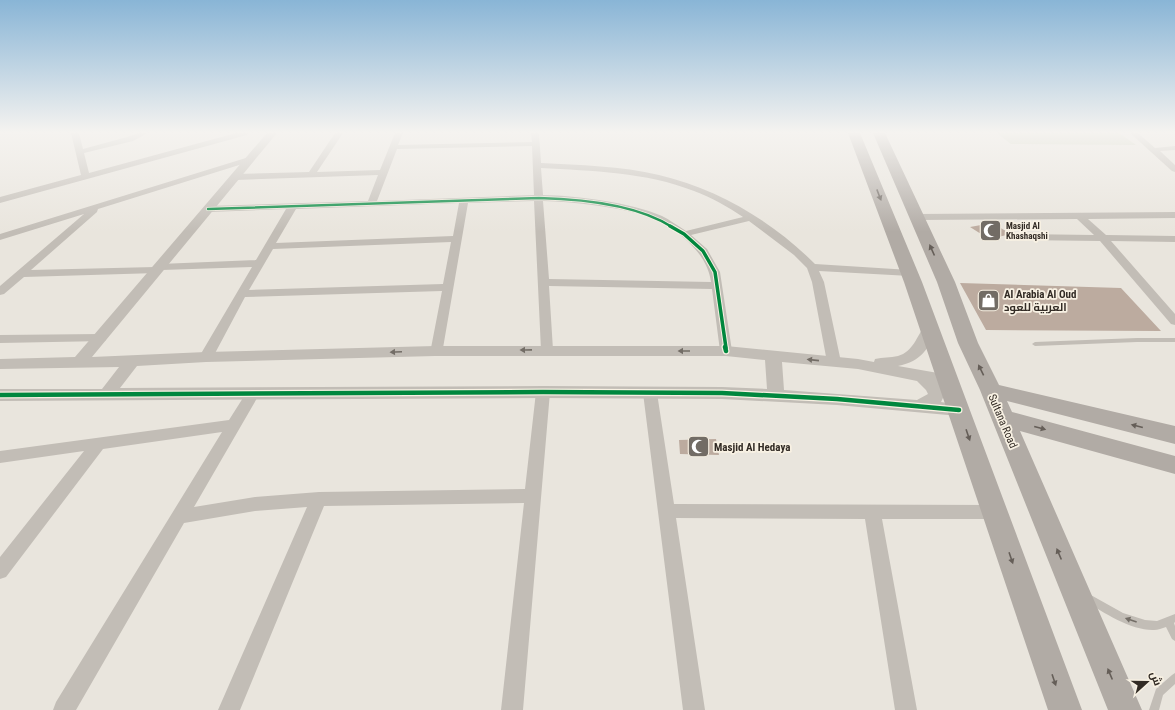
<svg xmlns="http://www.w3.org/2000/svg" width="1175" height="710" font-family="'Roboto Condensed',Cairo,sans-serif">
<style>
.green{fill:#c7cfb7}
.building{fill:#bcab9f}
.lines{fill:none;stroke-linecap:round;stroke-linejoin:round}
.service{fill:#c2bdb6;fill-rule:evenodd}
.minor{fill:#c2bdb6;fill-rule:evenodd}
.tertiary{fill:#c2bdb6;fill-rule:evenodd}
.primary{fill:#b1aba5;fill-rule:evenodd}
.cycleway-far2-casing{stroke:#f8f1e3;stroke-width:4}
.cycleway-far1-casing{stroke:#f8f1e3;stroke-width:5.5}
.cycleway-casing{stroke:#f8f1e3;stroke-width:7}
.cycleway-far2{stroke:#00873e;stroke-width:2.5}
.cycleway-far1{stroke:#00873e;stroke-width:3.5}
.cycleway{stroke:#00873e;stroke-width:4.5}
.oneway{fill:#655e58}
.oneway2{fill:#736d66}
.labels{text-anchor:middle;stroke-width:3.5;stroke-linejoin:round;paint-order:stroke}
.far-poi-label{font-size:9px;font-weight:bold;fill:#322b25;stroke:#f8f1e3;text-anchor:start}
.poi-label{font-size:11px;font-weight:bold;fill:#322b25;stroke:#f8f1e3;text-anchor:start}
.street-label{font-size:11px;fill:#322b25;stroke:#f8f1e3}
</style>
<rect width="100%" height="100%" fill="#e9e5dd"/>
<path class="green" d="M997 133H1119L1136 145 1011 144Z"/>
<path class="building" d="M992 223 1011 234 989 239 970 227Z
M960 283 1121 288 1161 331 986 330Z
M716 439 719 455 680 454 679 440Z"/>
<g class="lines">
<path class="service" d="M1137 338H1175V342H1137L1035 346 1032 344 1035 342Z
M1089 594 1123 613 1145 620 1157 621 1175 614V622L1174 623 1175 626V641L1172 639 1166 627C1162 628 1158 630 1154 630 1133 631 1103 613 1086 601L1085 598 1086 595Z
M1175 673V684L1163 695 1159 710H1149L1156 689 1172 675Z"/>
<path class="minor" d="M71 133H79L83 149 127 137 138 133H148L133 141 84 153 89 173 236 133H248L247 135 0 203V197L81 175Z
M335 133H343L317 172 380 170 395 133H403L398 145 532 142 531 133H539L541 163C580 165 621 166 659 175 718 189 772 221 815 264L910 270 915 273 910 276 819 271 824 282 841 362 839 365 834 366 829 365 827 362 812 282 807 268 794 255 749 221 691 235 707 249 720 272 732 351 731 354 726 355 721 354 720 351 712 289 549 286 553 350 552 353 547 354 542 353 541 350 534 201 468 203 443 348 440 354 435 355 430 354 429 351 431 348 442 291 245 297 213 357 211 360 206 361 201 360 199 357 252 267 162 270 157 273 24 277 4 294 0 295V286L84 214 0 240V234L249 157 253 159 252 161 98 209 97 212 31 270 155 267 160 264 256 260 286 209 208 212 203 209 208 206 368 201 378 175 235 180 231 177 235 174 309 172ZM532 146 534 195 377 201 397 149ZM541 168C592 171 646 172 694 191 711 197 728 207 743 217L686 231C678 226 670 220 662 216 629 202 579 196 543 195ZM543 201C574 202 611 206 640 214 670 223 707 249 711 282L549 279ZM459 203 453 236 276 243 296 209ZM451 242 443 284 249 290 273 249Z
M1130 133H1138L1155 148 1175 146V150L1160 151 1175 165V172L1172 171Z
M1175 212V218L1088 219 1106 235 1175 236V242L1111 241 1175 314V325L1171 324 1100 241 1019 240 1014 237 1019 234 1094 235 1077 219 917 220 912 217 917 214Z
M101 334 105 335 107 338 105 341 0 343V335Z
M543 387 548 389 550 392 523 710H501L524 503 324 506 240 710H218L307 507 255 511 184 523 76 710H53L56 702 222 432 103 449 6 577 0 579V557L84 451 0 463V451L229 420 248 390 253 388 258 390 260 393 194 507 255 497 319 492 525 489 536 392 538 389Z
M650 388 655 390 657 393 674 504 995 505 1001 507 1003 512 1001 517 995 519H882L917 710H895L865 519 676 518 705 710H683L643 393 645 390Z"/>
<path class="tertiary" d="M267 133H277L92 357 206 352 435 346H726L858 359 874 362 875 359C883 357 890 358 898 356 913 352 917 336 925 325L930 323 935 325 938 328C928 349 922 361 898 366L955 376 957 380 955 384 949 386 940 384 945 394 941 402 965 406 968 410 965 414 959 416 837 405 722 399 543 398 0 401V389H102L119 367 0 369V359L75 357ZM435 356H726L765 360 767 389 722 387 543 386 120 388 137 366 206 362ZM782 362 858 369 917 381 926 390 928 394 917 400 784 390Z"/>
<path class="primary" d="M848 133H860L922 282 1082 710H1048L904 282Z
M873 133H885L955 282 978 343 999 385 1175 426V444L1007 401 1012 412 1175 456V474L1020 431 1142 710H1108L980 390 958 343 937 282Z"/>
<defs>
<path id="cycleway-far2" d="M208 209 539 198C581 199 636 204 672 227"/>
<path id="cycleway-far1" d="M670 226 684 234 703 251 715 272 726 348"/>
<path id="cycleway" d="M725 347 726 351
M0 395 543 392 722 393 837 399 959 410"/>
</defs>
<use href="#cycleway-far2" class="cycleway-far2-casing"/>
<use href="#cycleway-far1" class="cycleway-far1-casing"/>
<use href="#cycleway" class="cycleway-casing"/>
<use href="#cycleway-far2" class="cycleway-far2"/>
<use href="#cycleway-far1" class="cycleway-far1"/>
<use href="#cycleway" class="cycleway"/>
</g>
<defs><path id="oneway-solid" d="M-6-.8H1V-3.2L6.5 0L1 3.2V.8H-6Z"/></defs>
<g class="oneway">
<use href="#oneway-solid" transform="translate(879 195) rotate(69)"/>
<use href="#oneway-solid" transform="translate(932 250) rotate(-114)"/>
<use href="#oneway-solid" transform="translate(981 370) rotate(-116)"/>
<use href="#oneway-solid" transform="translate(1137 426) rotate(-166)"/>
<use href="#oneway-solid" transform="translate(1040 428) rotate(15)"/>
<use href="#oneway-solid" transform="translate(968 435) rotate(71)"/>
<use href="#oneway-solid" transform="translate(1059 554) rotate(-113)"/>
<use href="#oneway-solid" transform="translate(1011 558) rotate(71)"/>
<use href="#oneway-solid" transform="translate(1110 674) rotate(-113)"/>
<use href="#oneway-solid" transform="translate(1054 680) rotate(71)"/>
</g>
<g class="oneway2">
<use href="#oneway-solid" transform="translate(526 350) rotate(179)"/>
<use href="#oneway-solid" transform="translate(684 351) rotate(-180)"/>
<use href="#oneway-solid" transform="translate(396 352) rotate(178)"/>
<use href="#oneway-solid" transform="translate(813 360) rotate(-174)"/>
<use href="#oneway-solid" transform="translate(1131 620) rotate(-161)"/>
</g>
<linearGradient id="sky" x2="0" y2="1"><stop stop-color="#89b5d6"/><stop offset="0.57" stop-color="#f5f3f0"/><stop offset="1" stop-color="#f5f3f0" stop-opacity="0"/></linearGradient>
<rect width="1175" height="232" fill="url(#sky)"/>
<defs>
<symbol id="mosque-square" viewBox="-11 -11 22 22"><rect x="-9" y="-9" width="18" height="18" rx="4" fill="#726c65" stroke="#f8f1e3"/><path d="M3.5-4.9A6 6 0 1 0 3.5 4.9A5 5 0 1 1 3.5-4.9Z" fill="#fff"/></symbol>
<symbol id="shop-square" viewBox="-11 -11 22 22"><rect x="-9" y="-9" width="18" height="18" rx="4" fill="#726c65" stroke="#f8f1e3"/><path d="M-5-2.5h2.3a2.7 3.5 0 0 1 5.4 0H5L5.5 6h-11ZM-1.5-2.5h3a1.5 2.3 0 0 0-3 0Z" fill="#fff"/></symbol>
</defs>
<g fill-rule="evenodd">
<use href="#mosque-square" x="978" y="218" width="25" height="25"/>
<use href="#shop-square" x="976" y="288" width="25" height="25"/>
<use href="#mosque-square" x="686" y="434" width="25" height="25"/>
</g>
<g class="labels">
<g class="far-poi-label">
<text x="1006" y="229">Masjid Al<tspan x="1006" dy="10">Khashaqshi</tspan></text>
</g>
<g class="poi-label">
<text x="1004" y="298">Al Arabia Al Oud<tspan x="1004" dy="13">العربية للعود</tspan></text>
<text x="714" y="451">Masjid Al Hedaya</text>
</g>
<g class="street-label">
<text transform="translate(1003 421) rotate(67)" y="4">Sultana Road</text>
</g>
</g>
<g transform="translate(1147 682) rotate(69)" stroke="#f8f1e3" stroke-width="3" paint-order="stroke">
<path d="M0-3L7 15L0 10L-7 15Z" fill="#322b25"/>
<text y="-6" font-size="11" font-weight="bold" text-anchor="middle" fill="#322b25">ش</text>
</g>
</svg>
